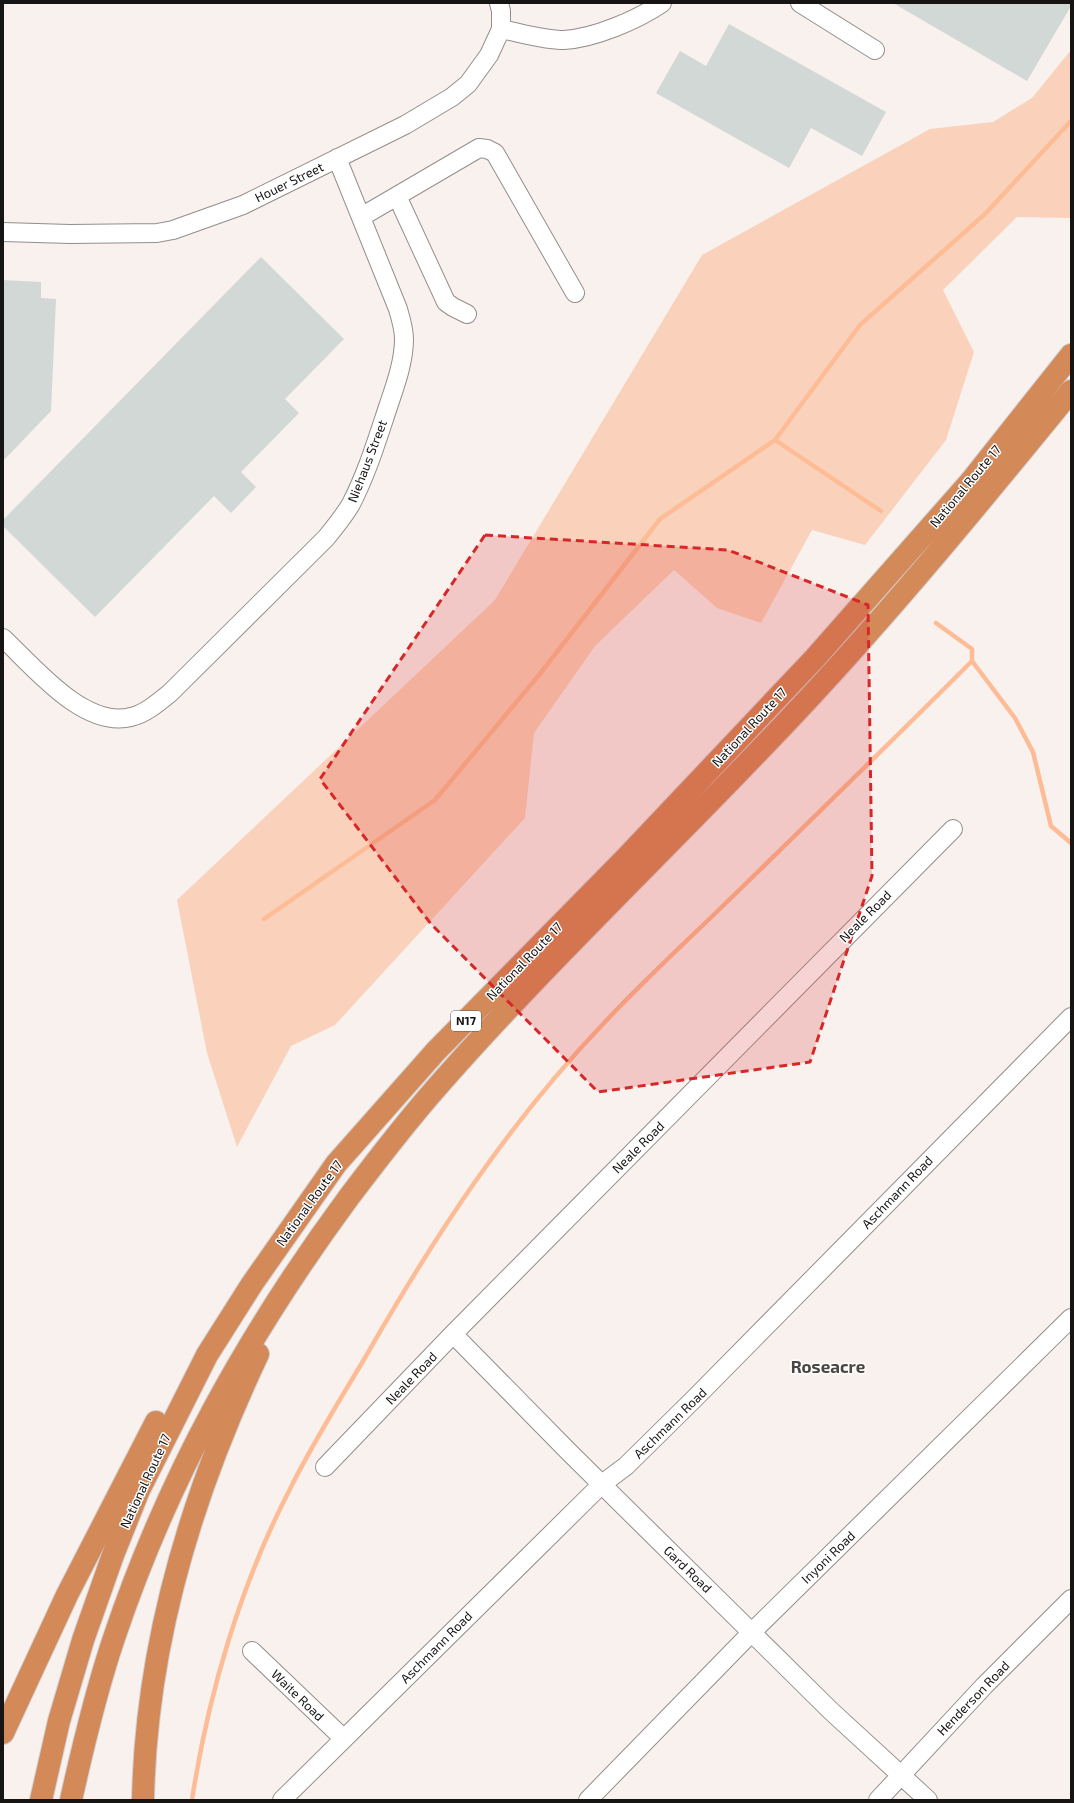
<svg xmlns="http://www.w3.org/2000/svg" width="1074" height="1803" font-family="'Exo 2',sans-serif">
<style>
.green{fill:#fad2bb}
.lines{fill:none;stroke-linecap:round;stroke-linejoin:round}
.stream{stroke:#fdbc95;stroke-width:4.5}
.building{fill:#d1d8d6}
.minor-casing{stroke:#948e8b;stroke-width:20}
.highway-casing{stroke:#d1d0d0;stroke-width:24}
.minor{stroke:#fff;stroke-width:18}
.highway{stroke:#d48959;stroke-width:22}
.marked{fill:#d62828;fill-opacity:0.2;stroke:#d62828;stroke-width:3;stroke-dasharray:8 5;stroke-linejoin:round}
.labels{text-anchor:middle;stroke-width:3;stroke-linejoin:round;paint-order:stroke}
.shield{fill:#fff;stroke:#5d5b5a;stroke-width:1}
.shield-label{font-size:12px;font-weight:bold;fill:#171514}
.street-label{font-size:13px;fill:#171514;stroke:#fff}
.district-label{font-size:17px;font-weight:bold;fill:#4c4744;stroke:#fff}
</style>
<rect width="100%" height="100%" fill="#f8f1ee"/>
<path class="green" d="M1071 50V218L1017 217 943 290 974 352 946 440 865 545 812 530 761 623 717 608 674 570 595 646 534 733 525 818 335 1025 291 1046 237 1147 207 1053 177 900 495 600 702 255 930 129 993 122 1032 98Z"/>
<g class="lines">
<path class="stream" d="M775 440 881 511
M936 623 972 649V661L1015 718 1033 752 1051 826 1071 843
M264 919 435 800 539 675 660 519 775 440 860 325 985 214 1071 121
M192 1800C208 1695 240 1586 289 1491 312 1444 340 1400 366 1356 434 1237 509 1122 604 1023 644 980 688 940 730 899 811 820 892 741 972 661"/>
</g>
<path class="building" d="M893 3H1071V6L1027 81Z
M729 24 886 112 862 156 811 128 789 168 656 93 680 51 706 66Z
M261 257 344 339 285 399 299 413 241 472 256 487 231 513 214 496 95 617 3 526V520Z
M3 280 41 282V298L56 299 51 411 3 461Z"/>
<g class="lines">
<defs>
<path id="minor" d="M800 3 875 50
M501 29C521 33 543 40 564 40 595 38 637 20 662 3
M397 196 446 302 453 307 467 314
M361 217 479 148 487 149 495 153 575 293
M3 232 70 234 157 233 173 230 243 205 405 125 452 97 468 84 489 55 501 29V11L499 3
M3 638C34 667 84 729 131 717 145 714 159 702 170 693L326 538C335 527 344 516 351 504 367 473 377 440 388 407 395 386 404 362 404 339 404 329 401 319 398 309L337 158
M453 1334 569 1452 831 1711 928 1800
M325 1467 453 1334 953 829
M252 1651 344 1739
M282 1800 602 1484 626 1466 695 1398 1071 1017
M588 1800 752 1632 1071 1318
M878 1800 984 1686 1071 1599"/>
<path id="highway" d="M3 1733 67 1595 156 1422
M41 1800 59 1721 83 1640 113 1555 139 1490 207 1355 252 1284 336 1164 436 1051 626 858 815 658 971 481 1071 355
M71 1800C83 1746 96 1691 114 1638 168 1477 248 1334 349 1197 377 1160 406 1122 437 1087 551 957 678 838 796 712 893 609 982 500 1071 391
M143 1800C146 1645 192 1493 258 1354"/>
</defs>
<use href="#minor" class="minor-casing"/>
<use href="#highway" class="highway-casing"/>
<use href="#minor" class="minor"/>
<use href="#highway" class="highway"/>
</g>
<path class="marked" d="M485 535 728 550 868 605 872 876 810 1062 598 1092 431 924 320 779Z"/>
<g class="labels">
<rect class="shield" x="451" y="1011" width="30" height="20" rx="3"/>
<g class="shield-label">
<text x="466" y="1025">N17</text>
</g>
<g class="street-label">
<text transform="translate(289 182) rotate(-26)" y="5">Houer Street</text>
<text transform="translate(367 461) rotate(-69)" y="5">Niehaus Street</text>
<text transform="translate(965 486) rotate(-50)" y="5">National Route 17</text>
<text transform="translate(749 727) rotate(-47)" y="5">National Route 17</text>
<text transform="translate(865 916) rotate(-45)" y="5">Neale Road</text>
<text transform="translate(524 961) rotate(-46)" y="5">National Route 17</text>
<text transform="translate(638 1147) rotate(-45)" y="5">Neale Road</text>
<text transform="translate(897 1192) rotate(-46)" y="5">Aschmann Road</text>
<text transform="translate(309 1203) rotate(-54)" y="5">National Route 17</text>
<text transform="translate(411 1378) rotate(-46)" y="5">Neale Road</text>
<text transform="translate(670 1423) rotate(-44)" y="5">Aschmann Road</text>
<text transform="translate(145 1481) rotate(-65)" y="5">National Route 17</text>
<text transform="translate(828 1557) rotate(-44)" y="5">Inyoni Road</text>
<text transform="translate(688 1569) rotate(44)" y="5">Gard Road</text>
<text transform="translate(436 1647) rotate(-45)" y="5">Aschmann Road</text>
<text transform="translate(298 1695) rotate(44)" y="5">Waite Road</text>
<text transform="translate(973 1698) rotate(-46)" y="5">Henderson Road</text>
</g>
<g class="district-label">
<text x="828" y="1373">Roseacre</text>
</g>
</g>
<rect width="1074" height="1803" fill="none" stroke="#171514" stroke-width="8"/>
</svg>
